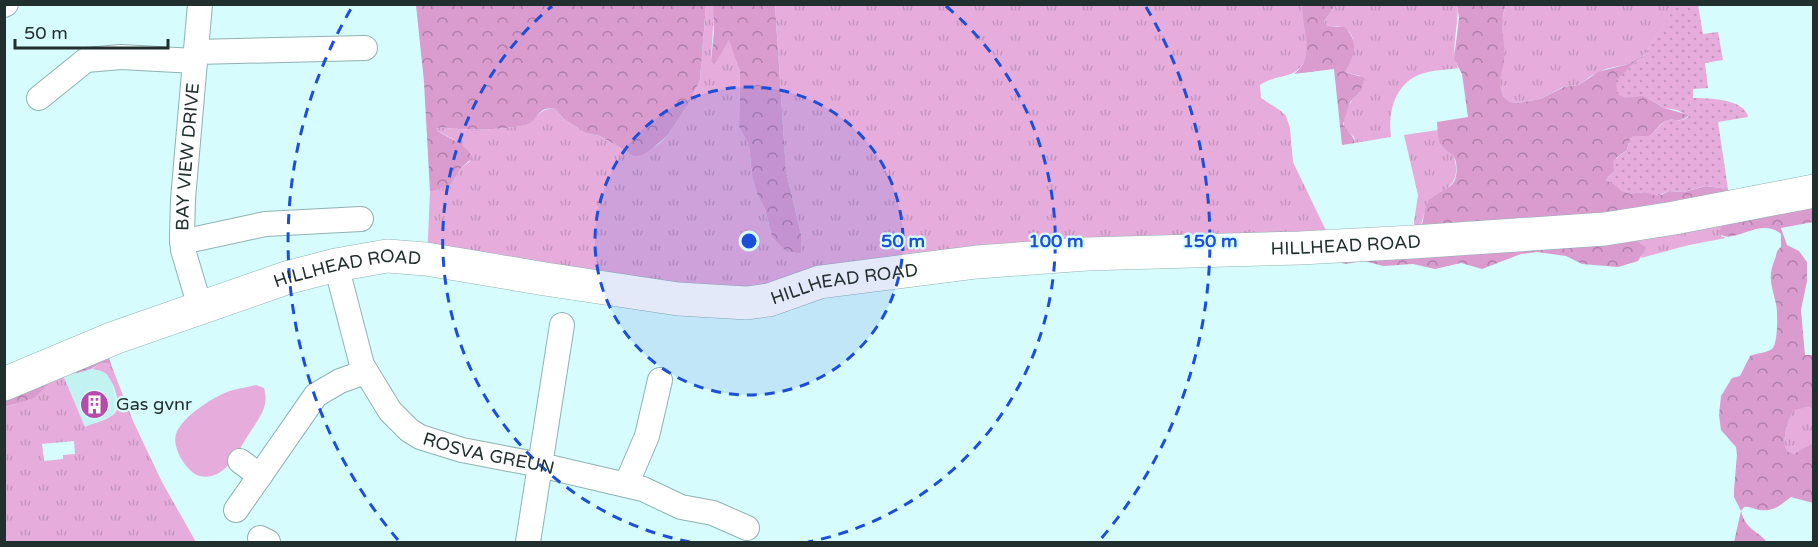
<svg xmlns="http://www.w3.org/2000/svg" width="1818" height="547" font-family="'Varela Round',sans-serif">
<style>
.built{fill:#c3f2f3}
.grass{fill:url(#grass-tufts);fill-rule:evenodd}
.forest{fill:url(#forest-crowns)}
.park{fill:#e6addc}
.garden{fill:url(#garden-dots)}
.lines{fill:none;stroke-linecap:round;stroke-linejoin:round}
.street-casing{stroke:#8fb2b3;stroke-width:26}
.secondary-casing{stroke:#8fb2b3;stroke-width:34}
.street{stroke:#fff;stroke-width:24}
.secondary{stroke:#fff;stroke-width:33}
.ring{fill:none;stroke:#1d4ed8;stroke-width:3;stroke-dasharray:10 8}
.labels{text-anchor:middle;stroke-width:4.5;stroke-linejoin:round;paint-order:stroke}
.street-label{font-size:18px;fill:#212f2f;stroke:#d7fcfd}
.poi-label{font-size:18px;fill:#212f2f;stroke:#d7fcfd;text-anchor:start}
.centre{fill:#1d4ed8;stroke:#d7fcfd;stroke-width:3}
.ring-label{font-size:18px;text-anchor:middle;font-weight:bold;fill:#1d4ed8;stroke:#d7fcfd;stroke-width:4.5;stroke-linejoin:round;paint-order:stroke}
</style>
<defs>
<pattern id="grass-tufts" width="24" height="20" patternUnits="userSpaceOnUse" patternTransform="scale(1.5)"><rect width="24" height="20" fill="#e6addc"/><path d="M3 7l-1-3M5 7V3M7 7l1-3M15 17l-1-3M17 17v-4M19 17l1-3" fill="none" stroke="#c595bd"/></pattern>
<pattern id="forest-crowns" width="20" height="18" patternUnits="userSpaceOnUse" patternTransform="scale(1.5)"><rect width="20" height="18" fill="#da9ccf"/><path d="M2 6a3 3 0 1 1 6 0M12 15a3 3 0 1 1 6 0" fill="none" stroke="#b080a8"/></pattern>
<pattern id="garden-dots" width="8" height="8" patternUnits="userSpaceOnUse" patternTransform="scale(1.5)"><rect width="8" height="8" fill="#e6addc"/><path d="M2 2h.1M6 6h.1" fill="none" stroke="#c595bd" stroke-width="1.8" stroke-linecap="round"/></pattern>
</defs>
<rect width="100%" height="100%" fill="#d7fcfd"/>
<path class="built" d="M92 369 103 371 112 382 117 407 111 416 85 427 63 375Z"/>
<path class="grass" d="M706 5H713L714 12 711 61 714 66 729 39 737 58 740 71 739 127 749 145 752 176 757 194 765 209 772 237 786 250 801 247V234L786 171 775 5H1303L1308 53C1297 83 1282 71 1260 85L1261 98 1281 111 1286 116 1290 128 1293 162 1333 245 778 297 427 259 430 192 450 186 461 168 470 161 456 141 434 129 442 127C456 131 515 130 527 124 539 118 540 107 555 109L564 119 585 133 600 136 629 153 653 148 660 143 668 135 689 103 700 80Z
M1335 5H1457C1460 26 1449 48 1458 68 1446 70 1432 70 1421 74 1394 84 1388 113 1391 137L1355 143 1354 137 1344 128C1342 113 1350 101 1360 92V76L1345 72C1351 60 1362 33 1341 27 1337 25 1331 27 1326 26L1324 22Z
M1506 5H1677L1645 54 1628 64 1606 69 1591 76 1579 85 1563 87 1540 99 1517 103 1510 102 1503 96 1500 90V80L1504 52 1500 25Z
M1438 130C1439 146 1453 148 1455 161 1461 189 1440 188 1428 206 1423 213 1420 231 1416 241L1414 222 1418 195 1404 135Z
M1724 221 1721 236 1726 238 1689 245 1641 258 1645 246 1633 238Z
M107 363 112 367 133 421 162 482 196 542H5L4 407C27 404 43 383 63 375L85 427C93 423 109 420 115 413 122 403 113 380 105 373 101 370 96 370 92 369L99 364ZM74 441 75 454 63 455V459L44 461 42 444Z
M1808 407 1813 409V443L1795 454 1788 453C1780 443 1788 420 1794 409Z"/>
<path class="forest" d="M416 5H706L700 80 689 103 668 135 653 148 642 155 634 156 600 136 585 133 564 119 555 109C537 106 540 119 528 124 514 130 457 131 442 127L435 129C446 138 468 143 472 158L461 168 450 186 430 192 424 82Z
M713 5H775L786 171 801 234V253L786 251 772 237 765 209 757 194 752 176 749 145 739 127 740 71 729 40 714 66 711 61 714 31Z
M1303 5H1335L1324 22 1327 26 1345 27C1360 44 1354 55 1345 72L1365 78 1360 92 1350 102 1343 124C1345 131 1353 133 1355 143L1342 145 1334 69 1294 74C1318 55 1300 29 1303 5Z
M1457 5H1506C1497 30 1506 35 1504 58 1503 72 1497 82 1503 96L1510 102 1517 103 1540 99 1564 87 1579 85 1598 72 1628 64 1645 54 1627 70 1633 96H1644L1664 108 1689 115C1679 125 1675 116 1664 122 1658 125 1655 133 1649 136H1634L1630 139 1627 150 1616 158 1614 172 1608 177 1622 191 1635 193 1645 192 1661 195 1669 191 1684 192 1706 186 1728 189 1731 205 1421 228C1424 220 1424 207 1429 201 1442 186 1460 192 1456 162 1454 153 1446 151 1441 145 1437 139 1438 130 1437 122L1468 117 1462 74 1454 59 1459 18Z
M1813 192V222L1781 228 1787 245 1799 251 1807 262V281L1801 310 1805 355H1814L1813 409 1808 407 1794 410C1788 420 1780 443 1788 452L1794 454 1813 443V503L1791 497C1780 505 1774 512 1759 510 1753 509 1750 506 1744 507L1741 511C1746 530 1756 529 1767 542H1734L1741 511 1734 497V490L1737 454 1736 447 1721 430 1719 415 1721 396 1732 378 1740 376 1750 356C1756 353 1767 353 1772 349 1778 345 1778 311 1776 304 1772 285 1767 278 1775 259 1777 253 1776 251 1781 247V234C1760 215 1731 248 1718 232L1723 225Z
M1633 238 1645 246 1646 249 1638 261 1618 267 1582 264 1566 256 1537 252 1521 254 1482 269 1461 263 1435 269 1413 264 1383 266 1364 261 1345 264 1336 261Z
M105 345 112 367 107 363 99 364 91 369 81 372 59 376 51 380 41 392 34 398 5 407V387Z"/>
<path class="park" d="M256 385 264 388C270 407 258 419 249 434 240 447 232 467 217 474 211 477 201 478 195 474 184 467 172 447 176 434 182 416 216 395 233 390 241 388 249 387 256 385Z"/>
<path class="garden" d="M1677 4 1698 5 1703 34 1718 32 1723 60 1705 63 1708 88 1693 89V98C1708 98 1745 99 1748 117L1718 122 1728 189 1706 186 1684 192 1669 191 1657 196 1645 192 1631 194 1622 191 1615 185 1605 180 1614 172 1613 161 1627 150 1630 139 1634 136H1649C1655 133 1658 126 1664 122 1674 116 1679 125 1689 116L1677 110 1664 108 1644 96 1625 98 1617 94 1616 80 1645 54Z"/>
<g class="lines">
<defs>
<g id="street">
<path d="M4 5 6 4"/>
<path d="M196 52 365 48"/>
<path d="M39 98 86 60 121 57 195 61"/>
<path d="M182 242 265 224 361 219"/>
<path id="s1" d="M336 265 362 365 390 411 409 430 420 437 462 450 540 465 643 489 681 507 713 513 747 528"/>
<path id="s2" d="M200 307 183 250 182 236 183 199 200 4"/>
<path d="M240 461 260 476"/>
<path d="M626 485 647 436 660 380"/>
<path d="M236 510 316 395 340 381 365 372"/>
<path d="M260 538 268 542"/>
<path d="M528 542 562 325"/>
</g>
<g id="secondary">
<path id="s3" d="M4 384 114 338 286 278 336 265 387 256 426 259 545 279 678 299 747 303 769 300 820 282 977 262 1087 254 1300 248 1413 242 1605 229 1674 218 1814 191"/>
</g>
</defs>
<use href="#street" class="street-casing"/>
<use href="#secondary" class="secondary-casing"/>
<use href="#street" class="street"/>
<use href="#secondary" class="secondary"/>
</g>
<circle cx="749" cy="241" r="154" fill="#1d4ed8" fill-opacity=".12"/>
<g class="ring">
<circle cx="749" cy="241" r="154"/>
<path d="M690 542A307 307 0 0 1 552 6M946 6A307 307 0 0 1 808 542"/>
<path d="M398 540A461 461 0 0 1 352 7M1146 7A461 461 0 0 1 1100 540"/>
</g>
<defs>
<symbol id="building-disc" viewBox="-11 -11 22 22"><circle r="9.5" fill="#b74bab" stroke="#d7fcfd"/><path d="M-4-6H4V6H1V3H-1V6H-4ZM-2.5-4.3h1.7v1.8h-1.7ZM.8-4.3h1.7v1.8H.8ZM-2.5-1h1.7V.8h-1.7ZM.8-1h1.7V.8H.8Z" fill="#fff"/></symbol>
</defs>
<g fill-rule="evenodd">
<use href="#building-disc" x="78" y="388" width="33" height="33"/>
</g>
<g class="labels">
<g class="street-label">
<text dy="6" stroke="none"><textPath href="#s2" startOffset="153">BAY VIEW DRIVE</textPath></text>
<text dy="6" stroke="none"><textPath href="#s3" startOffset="1372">HILLHEAD ROAD</textPath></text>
<text dy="6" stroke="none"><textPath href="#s3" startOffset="364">HILLHEAD ROAD</textPath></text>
<text dy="6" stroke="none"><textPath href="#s3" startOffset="868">HILLHEAD ROAD</textPath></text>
<text dy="6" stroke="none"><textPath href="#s1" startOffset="268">ROSVA GREUN</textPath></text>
</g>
<g class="poi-label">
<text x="116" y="410">Gas gvnr</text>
</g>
</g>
<circle cx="749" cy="241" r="9" class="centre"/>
<g class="ring-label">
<text x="903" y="247">50 m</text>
<text x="1056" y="247">100 m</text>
<text x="1210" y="247">150 m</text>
</g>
<rect width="1818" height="547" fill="none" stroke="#212f2f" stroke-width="12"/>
<path d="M15 39v9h153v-9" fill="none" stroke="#212f2f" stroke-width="3"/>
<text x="24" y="39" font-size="18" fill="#212f2f" stroke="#d7fcfd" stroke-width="4.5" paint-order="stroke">50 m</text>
</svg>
